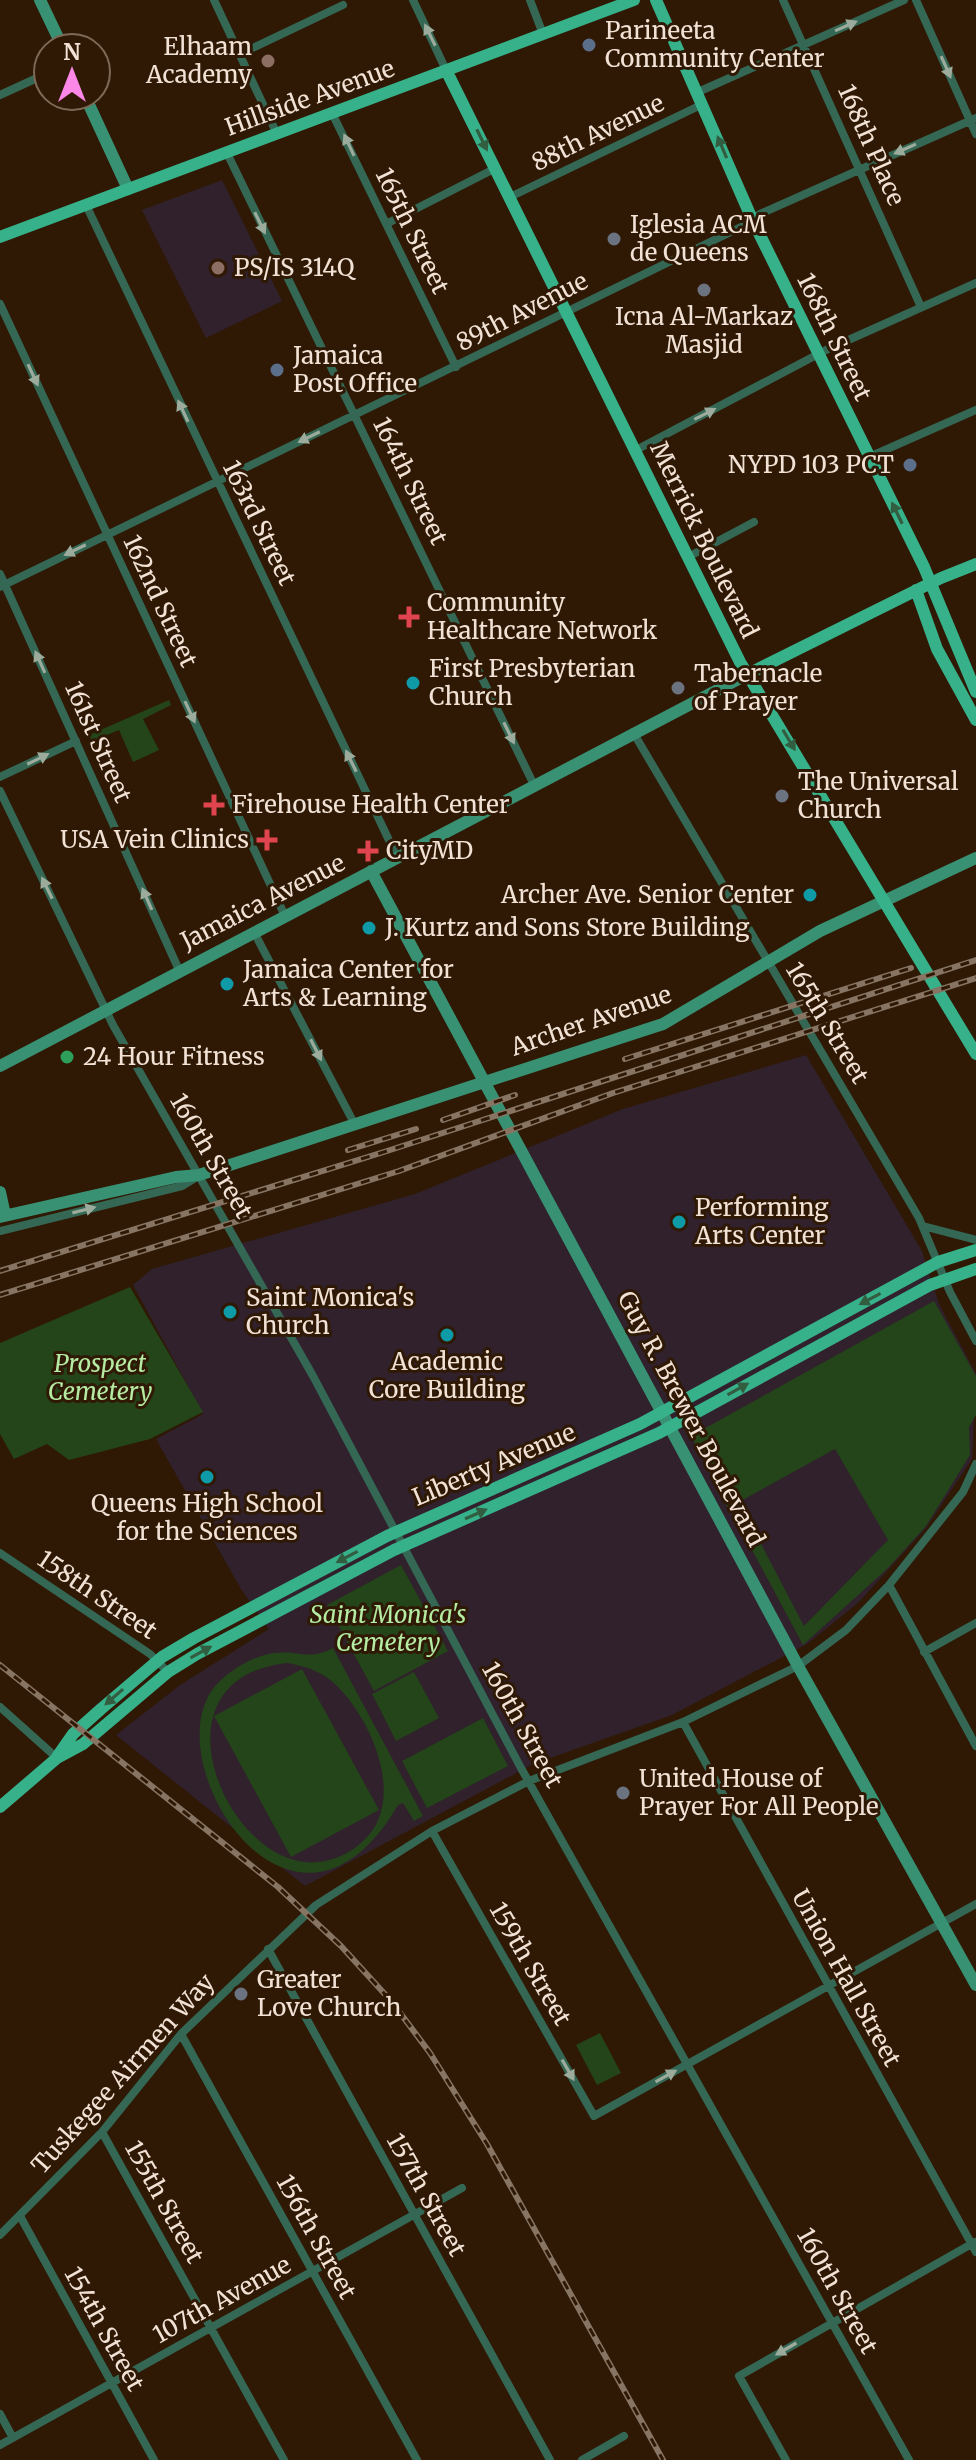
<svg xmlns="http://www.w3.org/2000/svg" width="976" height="2460" font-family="Merriweather,serif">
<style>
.education{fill:#30212c}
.green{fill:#244419;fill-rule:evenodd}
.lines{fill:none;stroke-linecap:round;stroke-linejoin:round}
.street{stroke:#346855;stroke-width:8}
.secondary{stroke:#389173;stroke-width:12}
.primary{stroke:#36b18a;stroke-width:12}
.rail-casing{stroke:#877463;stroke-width:6}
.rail{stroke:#2f1905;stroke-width:3;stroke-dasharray:9;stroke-linecap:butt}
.oneway{fill:#9cab9b}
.oneway2{fill:#325d41}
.service-dot{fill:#5c6f8a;stroke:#2f1905;stroke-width:3}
.education-dot{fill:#8d6e63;stroke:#2f1905;stroke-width:3}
.worship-dot{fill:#6b7280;stroke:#2f1905;stroke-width:3}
.health-dot{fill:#e0444e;stroke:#2f1905;stroke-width:3}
.culture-dot{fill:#0f9aa8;stroke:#2f1905;stroke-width:3}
.leisure-dot{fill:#2e9e5b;stroke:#2f1905;stroke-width:3}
.labels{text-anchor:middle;stroke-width:6;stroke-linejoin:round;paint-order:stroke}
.poi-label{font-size:24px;fill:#f2e2d5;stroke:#2f1905;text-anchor:start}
.street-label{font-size:24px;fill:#f2e2d5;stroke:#2f1905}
.park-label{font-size:24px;font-style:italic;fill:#b5eca3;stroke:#2f1905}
</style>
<rect width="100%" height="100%" fill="#2f1905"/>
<path class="education" d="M222 180 282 301 206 338 142 210Z
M806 1055 922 1251 939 1304 976 1374 972 1459 926 1528 858 1603 807 1644 672 1715 533 1764 305 1886 116 1735 180 1685 269 1629 241 1589 156 1439 203 1414 133 1285 152 1269 415 1194 623 1109Z"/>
<path class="green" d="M169 700 171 705 143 719 159 750 133 762 119 730 92 741 89 735Z
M130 1287 203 1412 150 1439 69 1460 47 1444 14 1459 0 1434V1343Z
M934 1301 976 1376V1415L969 1427 970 1455 926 1526 888 1568 803 1645 737 1522 748 1519 804 1626 888 1540 835 1449 739 1502 729 1510 691 1436Z
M401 1565 448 1651 374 1691 327 1605Z
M333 1648 423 1816 414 1821 403 1803 398 1805C291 1989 144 1748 221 1680 235 1667 256 1655 275 1653 301 1650 308 1661 333 1648ZM287 1663C305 1666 323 1672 336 1685 369 1717 400 1785 374 1828 363 1845 345 1857 325 1861 232 1881 141 1679 287 1663Z
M302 1669 379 1810 291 1857 214 1716Z
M414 1672 439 1718 396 1741 372 1694Z
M483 1718 508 1766 427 1808 402 1761Z
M600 2033 621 2073 597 2085 576 2045Z"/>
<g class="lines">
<path class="street" d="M214 0 277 134
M413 0 446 70
M530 0 543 34
M783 0 921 307
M916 0 976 134
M240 54 343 5
M698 92 904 0
M0 95 48 73
M332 113 456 367
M227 153 534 785
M510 197 703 104
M86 205 397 857
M386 224 496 168
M0 304 285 916
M636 450 826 350 976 283
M869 457 976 410
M688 557 754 522
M0 574 179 970
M0 587 743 226 760 214 976 118
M633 732 919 1218 950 1292 976 1341
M0 777 76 741
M0 791 113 1025 313 1376 521 1768 909 2460
M254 932 355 1125
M923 1226 976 1240
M0 1231 182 1186 195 1178
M0 1553 150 1654 168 1672
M889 1585 976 1746
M924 1652 976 1623
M0 1707 57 1758
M683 1722 976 2252
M432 1831 594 2116 976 1904
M268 1949 550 2460
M181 2034 417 2460
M102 2132 284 2460
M20 2216 154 2460
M0 2235 102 2132 181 2034 316 1905 432 1831 529 1781 683 1722 798 1666 846 1630 889 1585 963 1492 976 1464
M0 2414 13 2438
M0 2445 462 2188
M582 2460 624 2436
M786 2460 739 2376 975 2242"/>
<path class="secondary" d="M40 0 63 48
M85 96 128 189
M371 871 798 1666 976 1985
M0 1066 748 674
M0 1192 5 1215
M0 1217 176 1177 199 1175 663 1024 820 931 976 858"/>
<path class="primary" d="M656 0 752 219 924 567 976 692
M446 70 740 662 976 1054
M0 237 634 0
M916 590 937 649 976 720
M748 674 941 578 976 564
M57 1757 73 1734 101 1709 162 1657 194 1638 387 1536 640 1424 938 1262 976 1250
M0 1807 57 1758 83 1744 168 1672 197 1654 394 1550 659 1433 930 1285 976 1269"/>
<defs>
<path id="rail" d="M625 1059 911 968
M443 1120 515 1095
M348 1150 416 1129
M0 1271 387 1151 976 960
M0 1295 399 1171 613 1093 976 978
M0 1665 278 1887 341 1946 392 2002 430 2053 487 2144 663 2460"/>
</defs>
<use href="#rail" class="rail-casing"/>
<use href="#rail" class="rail"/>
</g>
<defs><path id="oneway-solid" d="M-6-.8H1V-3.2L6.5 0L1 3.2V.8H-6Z" transform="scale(2)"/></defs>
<g class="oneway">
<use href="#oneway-solid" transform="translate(846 26) rotate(-24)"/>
<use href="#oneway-solid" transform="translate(430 35) rotate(-116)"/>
<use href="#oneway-solid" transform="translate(946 67) rotate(66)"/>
<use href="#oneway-solid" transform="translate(349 145) rotate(-115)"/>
<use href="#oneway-solid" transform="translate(905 149) rotate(156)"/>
<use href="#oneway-solid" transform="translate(260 223) rotate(64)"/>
<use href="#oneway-solid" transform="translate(33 375) rotate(65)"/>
<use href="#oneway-solid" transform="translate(183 411) rotate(-115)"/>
<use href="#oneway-solid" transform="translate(705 414) rotate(-27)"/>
<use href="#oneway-solid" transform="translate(309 437) rotate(154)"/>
<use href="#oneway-solid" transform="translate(75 550) rotate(154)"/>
<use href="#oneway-solid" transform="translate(40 662) rotate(-114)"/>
<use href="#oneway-solid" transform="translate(190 712) rotate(65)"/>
<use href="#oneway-solid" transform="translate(509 733) rotate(64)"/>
<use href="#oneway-solid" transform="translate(38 759) rotate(-26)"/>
<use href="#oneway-solid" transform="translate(351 761) rotate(-116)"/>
<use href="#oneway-solid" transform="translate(47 888) rotate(-116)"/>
<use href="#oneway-solid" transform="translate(147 899) rotate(-114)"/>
<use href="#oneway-solid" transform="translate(316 1050) rotate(63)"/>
<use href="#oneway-solid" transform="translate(84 1210) rotate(-14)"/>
<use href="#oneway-solid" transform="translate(568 2070) rotate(60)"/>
<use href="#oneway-solid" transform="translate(666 2076) rotate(-29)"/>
<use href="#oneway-solid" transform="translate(786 2349) rotate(150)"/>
</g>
<g class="oneway2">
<use href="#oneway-solid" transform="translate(482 140) rotate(64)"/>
<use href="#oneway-solid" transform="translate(722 147) rotate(-113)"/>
<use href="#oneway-solid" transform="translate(897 513) rotate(-116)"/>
<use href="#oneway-solid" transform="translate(789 740) rotate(59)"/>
<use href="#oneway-solid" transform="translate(870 1299) rotate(152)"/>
<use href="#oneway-solid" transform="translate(738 1389) rotate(-29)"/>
<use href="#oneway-solid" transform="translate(476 1514) rotate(-24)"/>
<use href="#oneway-solid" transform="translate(347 1557) rotate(152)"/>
<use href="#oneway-solid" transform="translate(201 1652) rotate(-29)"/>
<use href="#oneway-solid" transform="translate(114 1697) rotate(139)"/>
</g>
<g class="service-dot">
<circle cx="589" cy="45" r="8"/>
<circle cx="277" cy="370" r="8"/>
<circle cx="910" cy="465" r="8"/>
</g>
<g class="education-dot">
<circle cx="268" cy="61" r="8"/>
<circle cx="218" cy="268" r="8"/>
</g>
<g class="worship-dot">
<circle cx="614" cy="239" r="8"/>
<circle cx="704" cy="290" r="8"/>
<circle cx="678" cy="688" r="8"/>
<circle cx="782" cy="796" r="8"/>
<circle cx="623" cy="1793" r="8"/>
<circle cx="241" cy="1994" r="8"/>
</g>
<g class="health-dot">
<path d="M405 605h8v8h8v8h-8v8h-8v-8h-8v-8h8z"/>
<path d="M210 793h8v8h8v8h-8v8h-8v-8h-8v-8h8z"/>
<path d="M263 828h8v8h8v8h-8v8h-8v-8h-8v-8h8z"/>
<path d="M364 839h8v8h8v8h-8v8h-8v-8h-8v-8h8z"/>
</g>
<g class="culture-dot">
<circle cx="413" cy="683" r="8"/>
<circle cx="810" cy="895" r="8"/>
<circle cx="369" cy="928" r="8"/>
<circle cx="227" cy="984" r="8"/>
<circle cx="679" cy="1222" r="8"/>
<circle cx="230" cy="1312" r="8"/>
<circle cx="447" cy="1335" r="8"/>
<circle cx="207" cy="1477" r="8"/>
</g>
<circle class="leisure-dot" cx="67" cy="1057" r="8"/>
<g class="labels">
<g class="poi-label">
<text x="605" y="39">Parineeta<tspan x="605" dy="28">Community Center</tspan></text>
<text x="252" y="55" text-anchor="end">Elhaam<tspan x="252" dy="28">Academy</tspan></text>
<text x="630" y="233">Iglesia ACM<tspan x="630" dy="28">de Queens</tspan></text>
<text x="234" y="276">PS/IS 314Q</text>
<text x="704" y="325" text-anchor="middle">Icna Al-Markaz<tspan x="704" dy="28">Masjid</tspan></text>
<text x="293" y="364">Jamaica<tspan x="293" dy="28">Post Office</tspan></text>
<text x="894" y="473" text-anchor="end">NYPD 103 PCT</text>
<text x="427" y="611">Community<tspan x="427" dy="28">Healthcare Network</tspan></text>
<text x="429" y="677">First Presbyterian<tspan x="429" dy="28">Church</tspan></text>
<text x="694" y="682">Tabernacle<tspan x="694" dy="28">of Prayer</tspan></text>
<text x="798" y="790">The Universal<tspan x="798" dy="28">Church</tspan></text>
<text x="232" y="813">Firehouse Health Center</text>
<text x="249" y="848" text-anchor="end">USA Vein Clinics</text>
<text x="386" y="859">CityMD</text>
<text x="794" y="903" text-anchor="end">Archer Ave. Senior Center</text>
<text x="385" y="936">J. Kurtz and Sons Store Building</text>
<text x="243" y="978">Jamaica Center for<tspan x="243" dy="28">Arts &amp; Learning</tspan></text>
<text x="83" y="1065">24 Hour Fitness</text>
<text x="695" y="1216">Performing<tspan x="695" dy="28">Arts Center</tspan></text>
<text x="246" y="1306">Saint Monica's<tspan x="246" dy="28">Church</tspan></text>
<text x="447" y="1370" text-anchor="middle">Academic<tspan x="447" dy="28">Core Building</tspan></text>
<text x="207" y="1512" text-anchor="middle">Queens High School<tspan x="207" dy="28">for the Sciences</tspan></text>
<text x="639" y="1787">United House of<tspan x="639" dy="28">Prayer For All People</tspan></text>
<text x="257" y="1988">Greater<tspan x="257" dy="28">Love Church</tspan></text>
</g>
<g class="street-label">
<text transform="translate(310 98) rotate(-20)" y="8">Hillside Avenue</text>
<text transform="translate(598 133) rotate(-26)" y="8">88th Avenue</text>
<text transform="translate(871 145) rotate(66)" y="8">168th Place</text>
<text transform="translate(412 231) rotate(64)" y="8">165th Street</text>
<text transform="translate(522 312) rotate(-27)" y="8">89th Avenue</text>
<text transform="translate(834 337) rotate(64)" y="8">168th Street</text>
<text transform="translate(410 481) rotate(64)" y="8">164th Street</text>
<text transform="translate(259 523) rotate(64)" y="8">163rd Street</text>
<text transform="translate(704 540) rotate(64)" y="8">Merrick Boulevard</text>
<text transform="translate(160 601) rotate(65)" y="8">162nd Street</text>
<text transform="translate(98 742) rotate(66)" y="8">161st Street</text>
<text transform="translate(263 902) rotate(-27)" y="8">Jamaica Avenue</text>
<text transform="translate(591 1021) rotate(-19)" y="8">Archer Avenue</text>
<text transform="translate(827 1023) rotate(59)" y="8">165th Street</text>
<text transform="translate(211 1156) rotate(60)" y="8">160th Street</text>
<text transform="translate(691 1419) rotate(62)" y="8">Guy R. Brewer Boulevard</text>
<text transform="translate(494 1465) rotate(-23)" y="8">Liberty Avenue</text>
<text transform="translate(97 1595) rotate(34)" y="8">158th Street</text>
<text transform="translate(522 1725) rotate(61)" y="8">160th Street</text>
<text transform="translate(530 1964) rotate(60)" y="8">159th Street</text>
<text transform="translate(846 1978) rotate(61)" y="8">Union Hall Street</text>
<text transform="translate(123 2074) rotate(-48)" y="8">Tuskegee Airmen Way</text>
<text transform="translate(426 2195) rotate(61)" y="8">157th Street</text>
<text transform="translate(164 2202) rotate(61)" y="8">155th Street</text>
<text transform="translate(316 2237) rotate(61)" y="8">156th Street</text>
<text transform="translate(837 2291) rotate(61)" y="8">160th Street</text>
<text transform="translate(222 2300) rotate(-29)" y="8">107th Avenue</text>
<text transform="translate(104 2329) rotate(61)" y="8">154th Street</text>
</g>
<g class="park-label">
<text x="100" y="1372">Prospect<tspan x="100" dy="28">Cemetery</tspan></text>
<text x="388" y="1623">Saint Monica's<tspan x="388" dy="28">Cemetery</tspan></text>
</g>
</g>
<g transform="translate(72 72)"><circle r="38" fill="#2f1905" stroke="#7d6958" stroke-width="2"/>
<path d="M0-6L14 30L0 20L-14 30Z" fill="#fb87e6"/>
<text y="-12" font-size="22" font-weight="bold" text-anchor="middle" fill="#f2e2d5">N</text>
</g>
</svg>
